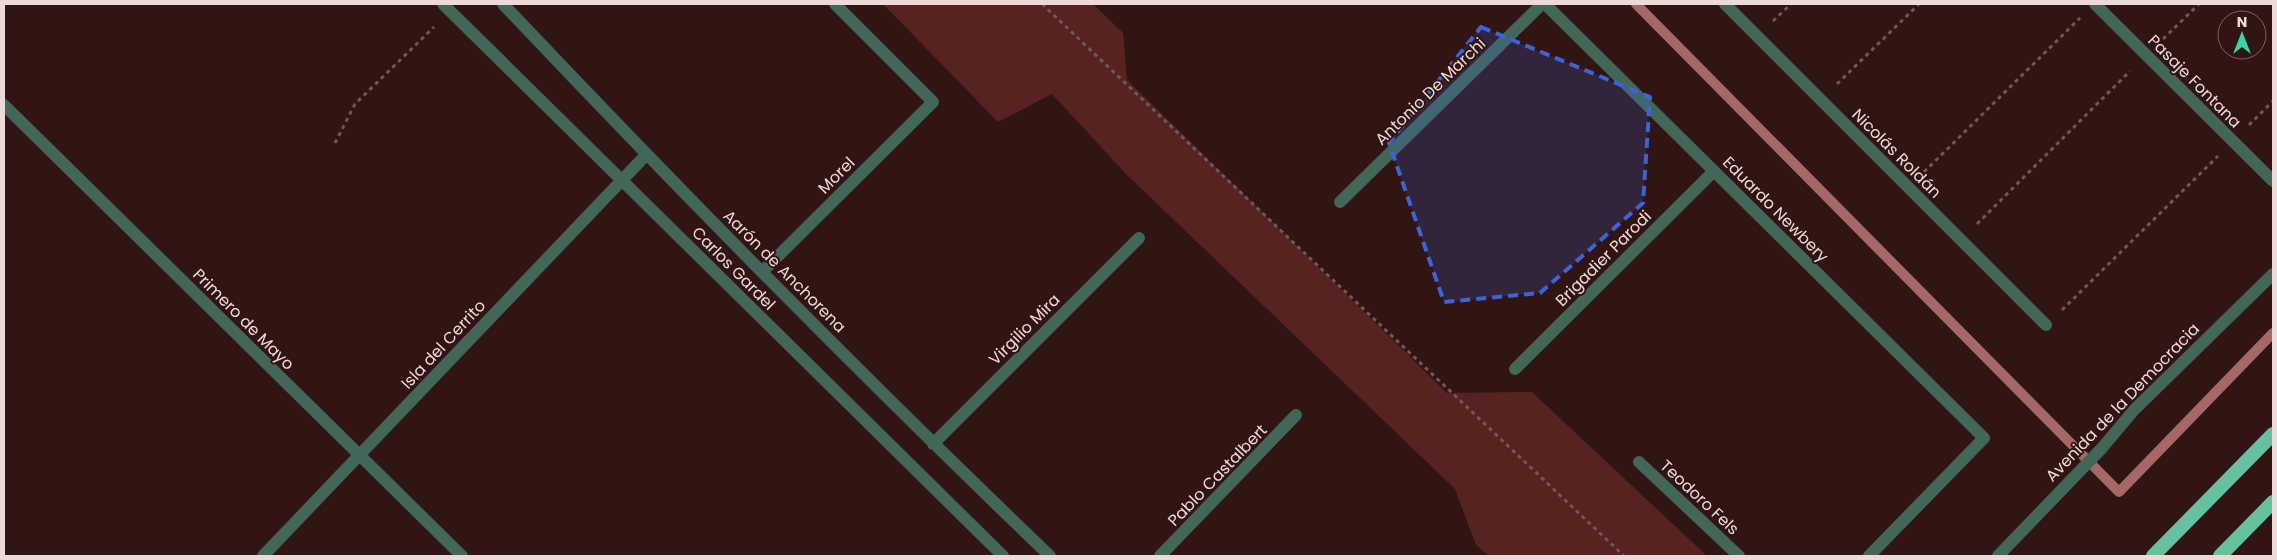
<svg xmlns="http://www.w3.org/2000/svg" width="2277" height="560" font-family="Poppins,sans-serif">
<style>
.green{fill:#562321}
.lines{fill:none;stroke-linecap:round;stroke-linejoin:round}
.stream{stroke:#a66866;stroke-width:10}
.path{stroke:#705856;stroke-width:3;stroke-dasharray:4 4;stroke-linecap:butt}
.minor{stroke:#426759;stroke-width:12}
.tertiary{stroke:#426759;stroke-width:12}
.trunk{stroke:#66c1a0;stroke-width:14}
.marked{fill:#3c63d8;fill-opacity:0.2;stroke:#3c63d8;stroke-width:4;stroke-dasharray:10 6;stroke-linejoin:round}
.labels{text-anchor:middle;stroke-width:4;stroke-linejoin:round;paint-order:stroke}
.street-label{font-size:16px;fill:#edd9d7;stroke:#301513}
</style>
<rect width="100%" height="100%" fill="#301513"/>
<path class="green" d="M883 4H1093L1123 33 1127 80 1447 393 1532 392 1707 556H1489L1476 545 1455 489 1126 174 1052 94 998 122Z"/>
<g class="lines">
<path class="stream" d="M1636 4 2119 492 2273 333"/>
<path class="path" d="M1042 4 1624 556
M1773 21 1791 4
M2163 39 2199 4
M1837 84 1919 4
M2249 125 2273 101
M335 143 355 104 434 27
M1924 172 2080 18
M1977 224 2130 71
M2062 310 2218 156"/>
<path class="minor" d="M443 4 1003 556
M503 4C681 192 863 377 1050 556
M1545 4 1984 438 1869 556
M1725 4 2046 325
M2095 4 2273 181
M4 105 462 556
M1340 202 1542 4
M763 271 933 102 835 4
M1515 369 1714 171
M933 444 1139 238
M1639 462 1739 556
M263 556 646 155
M1160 556 1296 415"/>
<path class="tertiary" d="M1998 556 2102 448 2134 410 2273 274"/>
<path class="trunk" d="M2153 556 2273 434
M2220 556 2273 502"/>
</g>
<path class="marked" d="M1481 27 1650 97 1643 203 1540 293 1444 302 1389 143Z"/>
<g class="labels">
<g class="street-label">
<text transform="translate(2195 81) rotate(45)" y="6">Pasaje Fontana</text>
<text transform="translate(1430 91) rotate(-44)" y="6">Antonio De Marchi</text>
<text transform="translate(1897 153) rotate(45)" y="6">Nicolás Roldán</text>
<text transform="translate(836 175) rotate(-45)" y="6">Morel</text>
<text transform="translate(1776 209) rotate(45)" y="6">Eduardo Newbery</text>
<text transform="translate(1603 258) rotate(-45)" y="6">Brigadier Parodi</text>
<text transform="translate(734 268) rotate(45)" y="6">Carlos Gardel</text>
<text transform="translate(785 271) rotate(45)" y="6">Aarón de Anchorena</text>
<text transform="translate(244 319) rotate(45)" y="6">Primero de Mayo</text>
<text transform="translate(1024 329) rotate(-45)" y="6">Virgilio Mira</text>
<text transform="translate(443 344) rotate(-47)" y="6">Isla del Cerrito</text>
<text transform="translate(2122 402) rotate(-46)" y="6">Avenida de la Democracia</text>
<text transform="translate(1217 475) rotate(-46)" y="6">Pablo Castalbert</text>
<text transform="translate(1700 497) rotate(43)" y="6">Teodoro Fels</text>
</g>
</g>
<rect width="2277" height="560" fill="none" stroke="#edd9d7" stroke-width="10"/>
<g transform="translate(2242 35)"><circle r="24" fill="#301513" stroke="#7c6361"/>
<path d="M0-4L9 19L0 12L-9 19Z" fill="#39d4a5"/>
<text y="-8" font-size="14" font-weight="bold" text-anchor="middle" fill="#edd9d7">N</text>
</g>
</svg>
